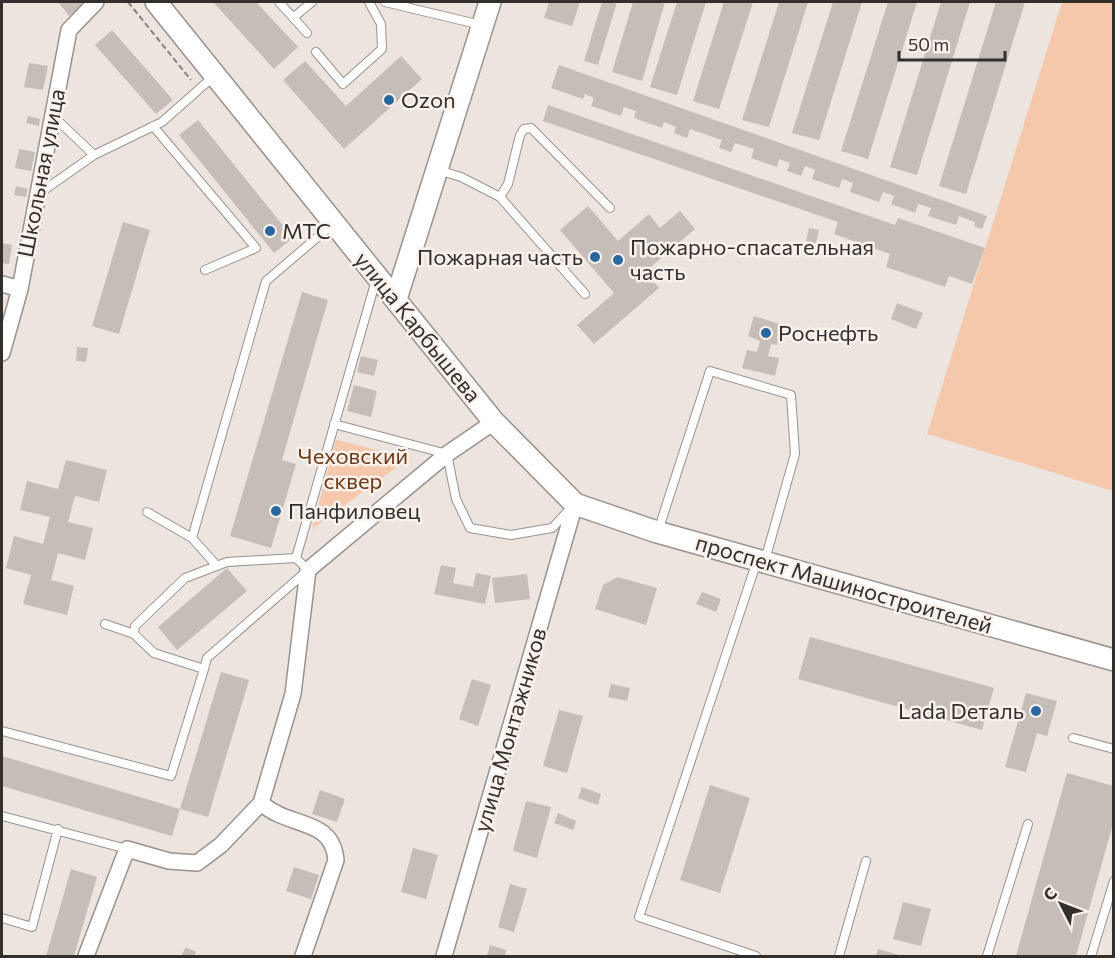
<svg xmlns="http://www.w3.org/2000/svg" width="1115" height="958" font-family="Commissioner,sans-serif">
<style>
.green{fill:#f5c8ac}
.building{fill:#c5bdb8}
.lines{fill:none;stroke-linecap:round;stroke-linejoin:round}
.lane-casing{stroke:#9a928d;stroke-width:10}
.street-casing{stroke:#9a928d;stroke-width:18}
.secondary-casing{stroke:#9a928d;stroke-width:24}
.path{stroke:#88837f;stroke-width:2;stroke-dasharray:6 3;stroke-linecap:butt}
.lane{stroke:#fff;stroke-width:8}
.street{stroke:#fff;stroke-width:15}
.secondary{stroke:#fff;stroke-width:21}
.poi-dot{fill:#2a679e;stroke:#faf1ec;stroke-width:2}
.labels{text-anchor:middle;stroke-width:5;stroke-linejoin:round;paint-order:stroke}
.poi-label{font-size:22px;fill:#322f2d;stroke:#faf1ec;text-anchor:start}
.street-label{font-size:22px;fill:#322f2d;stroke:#faf1ec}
.park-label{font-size:22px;fill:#6b3b18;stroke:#faf1ec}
</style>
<rect width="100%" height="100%" fill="#ece4df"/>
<path class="green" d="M1062 2H1113V491L927 434Z
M337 440 409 458 312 529 336 440Z"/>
<path class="building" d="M58 2H87L69 16Z
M213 2H256L298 47 274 69Z
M549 2H580L572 26 544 18Z
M602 2H617L598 65 584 61Z
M633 2H665L642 81 612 72Z
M677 2H706L677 95 650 87Z
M724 2H753L719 109 693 101Z
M779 2H808L769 127 742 120Z
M833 2H862L819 140 792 133Z
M888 2H917L868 159 841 151Z
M941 2H970L917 175 890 167Z
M996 2H1025L966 194 939 186Z
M112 30 173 100 156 114 95 45Z
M401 56 422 79 344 149 283 80 305 61 346 106Z
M29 63 48 66 43 90 24 87Z
M559 65 987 216 982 229 974 226 975 222 959 216 956 225 928 216 931 208 918 204 915 213 891 204 894 196 883 192 879 202 850 192 853 183 842 179 839 188 812 179 815 170 805 166 801 176 787 171 790 163 779 159 777 167 751 158 754 149 735 143 731 152 719 148 722 140 690 129 687 138 674 133 676 127 664 122 662 128 634 118 636 111 624 107 621 116 591 106 594 98 585 94 583 99 551 88Z
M548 105 895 225 898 218 985 248 972 284 949 276 945 287 886 267 890 254 834 234 838 222 543 121Z
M28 116 40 119 39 126 26 123Z
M198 120 293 238 274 253 179 135Z
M19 149 35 152 31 171 15 168Z
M16 186 28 189 26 197 14 195Z
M588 206 618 241 649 214 660 228 680 211 695 229 645 272 659 288 594 344 577 325 614 293 560 230Z
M123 222 150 230 119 334 92 326Z
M809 228 819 230 816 243 806 241Z
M2 243 12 245 9 264 2 263Z
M302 292 328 300 282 460 296 464 271 548 230 536Z
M897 303 923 313 916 329 891 319Z
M754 316 783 325 777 345 771 344 768 356 779 358 775 376 742 368 747 350 757 352 760 341 748 336Z
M77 347 88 348 86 362 76 361Z
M361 356 378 360 374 376 357 372Z
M354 385 377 391 371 417 347 411Z
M66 460 107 470 99 502 75 496 68 522 93 528 85 560 58 553 51 580 74 586 67 615 23 604 31 575 6 568 14 536 43 544 50 517 20 510 27 481 58 489Z
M441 565 456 568 453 583 473 587 476 573 491 576 485 604 434 594Z
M227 568 247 591 177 650 158 627Z
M527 574 530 599 495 603 492 578Z
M618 577 657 588 646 625 595 609 603 585Z
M702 592 721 599 716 612 696 604Z
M810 637 994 688 982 730 798 679Z
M221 672 249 680 208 817 180 809Z
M472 679 491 685 478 726 459 719Z
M611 684 630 688 627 701 608 697Z
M1026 693 1057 701 1047 736 1037 733 1026 772 1005 767Z
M559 710 583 716 567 773 543 766Z
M2 756 180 809 172 836 2 786Z
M1067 773 1114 786V820L1076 956H1016Z
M710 785 750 798 720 893 680 880Z
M582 787 601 794 598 805 578 798Z
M320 790 345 799 337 822 312 814Z
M526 801 551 807 537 858 513 851Z
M558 813 576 821 573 830 554 823Z
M413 848 438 855 426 899 401 892Z
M294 867 319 875 311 899 286 891Z
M71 869 97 877 74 956H46Z
M510 884 527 889 514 932 498 927Z
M903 902 931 909 921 946 893 939Z
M490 945 506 950 505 956H487Z
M186 947 196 952 194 956H181Z
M878 949 903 956H876Z"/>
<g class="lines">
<defs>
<path id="lane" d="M279 2 307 33
M385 2 481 25
M294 17 312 2
M316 52 343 84 382 49 381 24 369 2
M52 115 94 155
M153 126 256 248 205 270
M438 170 461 177 500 197 585 294
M40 193 94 155 162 122 214 76
M500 197 508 184 520 135 524 129 531 128 610 208
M334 424 447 454 456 499 470 528 511 535 552 528 570 509
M147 512 192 538
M658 531 710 371 791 395 795 454 765 560
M296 558 376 280
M217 566 192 538 266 281 333 224
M105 624 134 634
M2 731 171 776 204 669 207 658 308 570 296 558 227 562 185 578 135 626 134 634 154 653 204 669
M1073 738 1114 749
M2 816 127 849
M2 918 32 927 58 829
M756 956 639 917 757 561
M839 956 866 861
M987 956 1028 824
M1091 956 1114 881"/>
<path id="street" d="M2 284 20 289
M2 353 20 289 69 30 96 2
M261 803C290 829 332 817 336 860L303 956
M86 956 127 849 169 861 197 863 221 845 261 803 293 694 308 570 447 454 494 422
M444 956 575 504"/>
<path id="secondary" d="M156 2 494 422 575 504 657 532 1114 660
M396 299 490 2"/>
</defs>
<use href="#lane" class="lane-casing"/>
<use href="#street" class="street-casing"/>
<use href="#secondary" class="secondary-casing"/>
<path class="path" d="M128 2 191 80"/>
<use href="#lane" class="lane"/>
<use href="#street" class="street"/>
<use href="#secondary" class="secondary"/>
</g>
<g class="poi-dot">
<circle cx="389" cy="100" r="6"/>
<circle cx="270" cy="231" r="6"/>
<circle cx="595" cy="257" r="6"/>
<circle cx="618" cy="260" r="6"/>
<circle cx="766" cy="333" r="6"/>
<circle cx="276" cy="511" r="6"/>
<circle cx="1036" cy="711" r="6"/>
</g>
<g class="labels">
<g class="poi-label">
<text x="401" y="108">Ozon</text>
<text x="282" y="239">МТС</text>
<text x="630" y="255">Пожарно-спасательная<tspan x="630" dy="25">часть</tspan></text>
<text x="583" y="265" text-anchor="end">Пожарная часть</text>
<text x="778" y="341">Роснефть</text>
<text x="288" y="519">Панфиловец</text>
<text x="1024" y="719" text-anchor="end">Lada Dеталь</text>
</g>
<g class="street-label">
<text transform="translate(41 173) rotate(-79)" y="8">Школьная улица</text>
<text transform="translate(418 327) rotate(51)" y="8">улица Карбышева</text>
<text transform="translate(844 584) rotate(16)" y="8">проспект Машиностроителей</text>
<text transform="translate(510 730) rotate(-74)" y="8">улица Монтажников</text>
</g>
<g class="park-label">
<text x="353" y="464">Чеховский<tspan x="353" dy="25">сквер</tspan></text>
</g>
</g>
<rect width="1115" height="958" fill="none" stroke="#322f2d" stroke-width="6"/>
<g transform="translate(1061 904) rotate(312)" stroke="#faf1ec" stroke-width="4.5" paint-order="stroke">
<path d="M0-4.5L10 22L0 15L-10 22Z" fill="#322f2d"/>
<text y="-9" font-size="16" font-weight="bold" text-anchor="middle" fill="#322f2d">С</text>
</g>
<path d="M899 51v9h106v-9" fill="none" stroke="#322f2d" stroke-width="3"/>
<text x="908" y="51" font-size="18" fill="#322f2d" stroke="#faf1ec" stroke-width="4.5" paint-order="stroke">50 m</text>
</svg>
